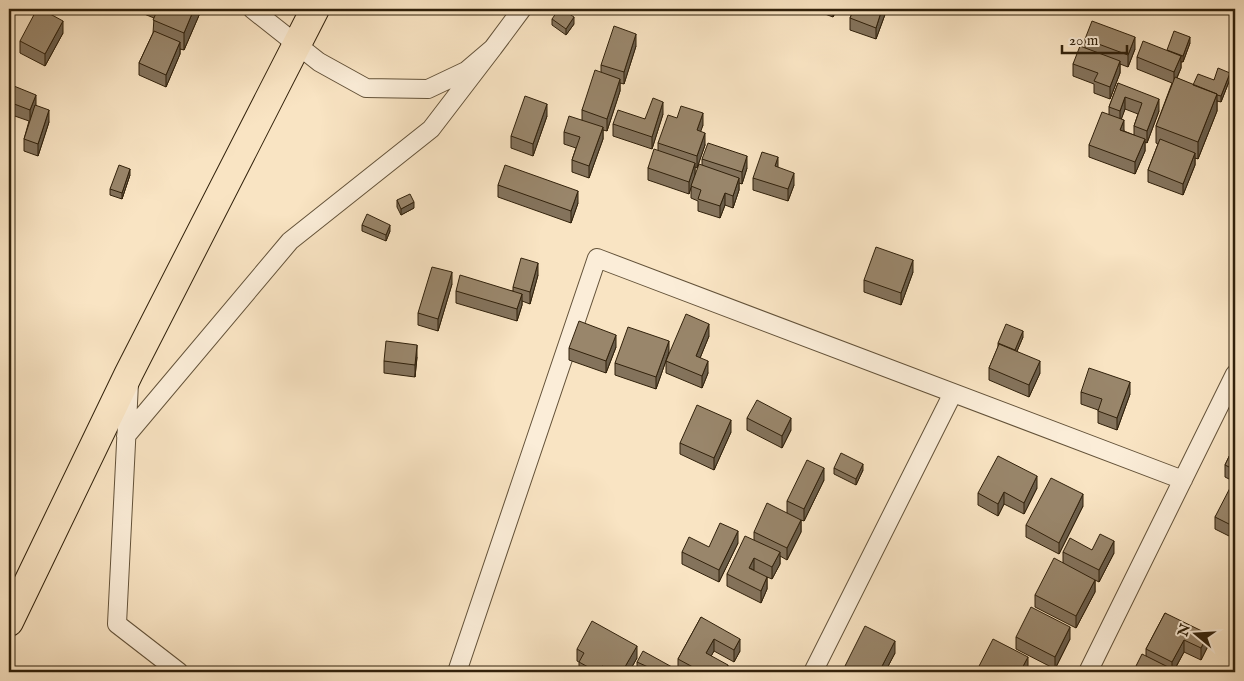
<svg xmlns="http://www.w3.org/2000/svg" width="1244" height="681" font-family="'IM FELL English',serif">
<style>
.lines{fill:none;stroke-linecap:round;stroke-linejoin:round}
.street-casing{stroke:#635239;stroke-width:20}
.highway-casing{stroke:#31210b;stroke-width:30}
.street{stroke:#fbedd8;stroke-width:18}
.highway{stroke:#f9e4c3;stroke-width:28}
.wall{fill:#84735c;stroke:#31210b;fill-rule:evenodd}
.shaded-wall{fill:#6b5e4b;stroke:#31210b}
.building{fill:#99866b;stroke:#31210b}
</style>
<rect width="100%" height="100%" fill="#f9e4c3"/>
<filter id="stains"><feTurbulence type="fractalNoise" baseFrequency=".004" numOctaves="4"/><feColorMatrix values="0 0 0 0 .2 0 0 0 0 .09 0 0 0 0 .02 0 0 0 .5 -.17"/></filter>
<radialGradient id="worn" r=".72"><stop offset=".6" stop-color="#630" stop-opacity="0"/><stop offset="1" stop-color="#630" stop-opacity=".3"/></radialGradient>
<g class="lines">
<defs>
<path id="street" d="M252 9 319 62 366 88 428 89 466 71 493 48 522 9
M129 383 117 624 179 672
M126 436 290 241 431 129 493 48
M457 672 597 258 1183 480
M813 672 953 393
M1088 672 1235 374"/>
<path id="highway" d="M9 622 129 373 315 9"/>
</defs>
<use href="#street" class="street-casing"/>
<use href="#highway" class="highway-casing"/>
<use href="#street" class="street"/>
<use href="#highway" class="highway"/>
</g>
<path class="wall" d="M132 9H200V13L184 50 180 49V54L166 87 139 75V63L153 33 154 18Z
M814 9H837L833 17 814 10Z
M854 9H887L876 39 850 30V18Z
M552 19 574 24 566 35 552 25Z
M63 33 45 66 20 53V41Z
M1085 39 1135 49 1128 67 1120 64V73L1110 99 1094 93V84L1073 76V64L1085 48Z
M1190 43 1183 62H1181V68L1177 78 1193 85 1214 80 1230 79 1221 102 1217 101V111L1198 159 1195 158V165L1183 195 1148 182V170L1158 144 1156 143V126L1172 83 1137 69V57L1167 51Z
M636 46 624 84 620 83V91L607 131 603 130V139L589 178 572 172V160L576 148 564 144V132L582 120V110L601 72V65Z
M1118 83 1159 111 1147 143 1145 142V151L1135 174 1089 157V145L1109 114V107ZM1125 109 1138 114 1134 126V135L1124 131 1121 119Z
M9 84 36 105 49 122 38 156 24 151V139L29 121 9 114Z
M663 114 652 149 613 136V124L645 119Z
M547 116 533 156 511 148V136Z
M677 118 703 125 700 131 705 145 697 168 695 167V175L702 165V159L747 168 742 184 739 183V190L733 208 725 205 720 218 698 211V201L691 198V186L689 194 648 180V168L658 151V143Z
M778 167 794 185 788 201 753 190V178Z
M130 175 122 199 110 195V189Z
M498 185 578 203 571 223 498 197Z
M397 200 414 208 401 215 397 207Z
M362 225 390 231 386 241 362 231Z
M913 272 901 305 864 292V280Z
M538 275 530 304 522 301V305L517 321 456 303V291H513V287Z
M452 284 438 331 418 325V313Z
M709 336 700 358 708 373 702 388 666 373V361Z
M1023 337 1017 351 1040 373 1029 397 989 380V368L998 347V343Z
M616 347 606 373 569 360V348Z
M669 352 656 389 615 375V363Z
M417 357 415 377 384 373V361Z
M1081 392 1130 394 1117 430 1098 423V410L1081 404Z
M747 418 791 430 782 448 747 430Z
M731 432 714 470 680 454V443Z
M1235 444V482L1225 477V465Z
M834 468 863 470 856 485 834 474Z
M824 480 804 521 801 520V532L787 560 780 556V564L772 579 767 577V589L761 603 727 586V574L754 540V532L787 513V501Z
M1037 488 1024 514 1004 504 998 516 978 505V493Z
M1235 488V539L1215 529V517Z
M1083 506 1059 554 1026 537V525Z
M738 543 719 582 682 564V552Z
M1092 550 1114 553 1099 582 1095 580V592L1076 628 1035 607V595L1063 563V552Z
M1165 613 1208 646 1201 660 1184 652 1174 671 1176 672H1135V668L1146 657V649Z
M701 617 740 651 734 662 714 651 711 656 728 672H681L678 671V659Z
M1016 637 1070 639 1055 669 1016 649Z
M577 649 637 658 629 672H579V662L577 661Z
M895 653 885 672H845V666Z
M637 662 672 672H637Z"/>
<path class="shaded-wall" d="M194 9H200V13L184 50V33Z
M833 9H837L833 17Z
M882 9H887L876 39V28Z
M574 17V24L566 35V29Z
M63 21V33L45 66V54Z
M636 34V46L624 84V72Z
M1135 37V49L1128 67V55Z
M1190 37V43L1183 62V56Z
M180 42V54L166 87V75Z
M1181 56V68L1174 84V72Z
M1120 61V73L1110 99V87Z
M1230 73V79L1221 102V96Z
M620 79V91L607 131V119Z
M1217 94V111L1198 159V142Z
M36 95V107L30 122V110Z
M1125 97V109L1120 123V111Z
M1159 99V111L1147 143V131Z
M663 102V114L652 149V137Z
M547 104V116L533 156V144Z
M49 110V122L38 156V144Z
M703 113V125L697 142V130Z
M1124 120V132L1120 130Z
M603 127V139L589 178V166Z
M705 133V145L697 168V156Z
M1145 139V151L1135 174V162Z
M1195 153V165L1183 195V184Z
M747 156V168L742 184V172Z
M778 157V169L775 166Z
M695 163V175L689 194V182Z
M130 169V175L122 199V193Z
M794 173V185L788 201V189Z
M739 178V190L733 208V196Z
M578 191V203L571 223V211Z
M725 193V205L720 218V206Z
M414 202V208L401 215V209Z
M390 225V231L386 241V235Z
M913 260V272L901 305V293Z
M538 263V275L530 304V292Z
M452 272V284L438 331V319Z
M522 294V305L517 321V309Z
M709 324V336L696 368V356Z
M1023 331V337L1015 356V350Z
M616 335V347L606 373V361Z
M669 341V352L656 389V377Z
M417 345V357L415 377V365Z
M708 361V373L702 388V376Z
M1040 361V373L1029 397V385Z
M1130 382V394L1117 430V418Z
M791 418V430L782 448V436Z
M731 420V432L714 470V458Z
M863 464V470L856 485V479Z
M824 468V480L804 521V509Z
M1037 476V488L1024 514V503Z
M1004 492V504L998 516V504Z
M1083 494V506L1059 554V543Z
M801 520V532L787 560V548Z
M738 531V543L719 582V570Z
M1114 541V553L1099 582V570Z
M780 552V564L772 579V567Z
M754 558V570L749 568Z
M767 577V589L761 603V591Z
M1095 580V592L1076 628V616Z
M1070 627V639L1055 669V657Z
M1208 634V646L1201 660V648Z
M714 639V651L706 665V653Z
M740 639V651L734 662V650Z
M1184 640V652L1173 672H1172V662Z
M895 641V653L885 672H879Z
M637 646V658L629 672H622Z
M1028 657V669L1026 672H1020Z
M728 665V672H723Z
M602 666V672H599Z"/>
<path class="building" d="M37 9H41L63 21 45 54 20 41Z
M158 9H194L184 33 153 20Z
M559 9H562L574 17 566 29 552 19Z
M854 9H882L876 28 850 18Z
M1092 21 1135 37 1128 55 1085 39Z
M614 26 636 34 624 72 601 65Z
M154 31 180 42 166 75 139 63Z
M1174 31 1190 37 1183 56 1167 50Z
M1143 41 1181 56 1174 72 1137 57Z
M1080 46 1120 61 1110 87 1094 81 1098 73 1073 64Z
M1218 68 1230 73 1221 96 1217 95V94L1193 85 1198 74 1214 80Z
M595 70 620 79 607 119 582 110Z
M1175 77 1217 94 1198 142 1156 126Z
M1118 83 1159 99 1147 131 1134 126 1142 103 1125 97 1120 111 1109 107Z
M9 84 36 95 30 110 9 102Z
M525 96 547 104 533 144 511 136Z
M653 98 663 102 652 137 613 124 618 110 645 119Z
M35 105 49 110 38 144 24 139Z
M681 106 703 113 697 130 705 133 697 156 658 143 668 115 677 118Z
M1102 112 1124 120 1120 130 1145 139 1135 162 1089 145Z
M569 116 603 127 589 166 572 160 580 137 564 132Z
M1160 139 1195 153 1183 184 1148 170Z
M708 143 747 156 742 172 702 159Z
M654 149 695 163 689 182 648 168Z
M762 152 778 157 775 166 794 173 788 189 753 178Z
M699 164 739 178 733 196 725 193 720 206 698 199 701 190 691 186Z
M119 165 130 169 122 193 110 189Z
M505 165 578 191 571 211 498 185Z
M410 194 414 202 401 209 397 200Z
M367 214 390 225 386 235 362 225Z
M876 247 913 260 901 293 864 280Z
M521 258 538 263 530 292 513 287Z
M432 267 452 272 438 319 418 313Z
M460 275 522 294 517 309 456 291Z
M686 314 709 324 696 356 708 361 702 376 666 361Z
M579 321 616 335 606 361 569 348Z
M1006 324 1023 331 1015 350 998 343Z
M628 327 669 341 656 377 615 363Z
M386 341 417 345 415 365 384 361Z
M999 344 1040 361 1029 385 989 368Z
M1089 368 1130 382 1117 418 1098 411 1102 399 1081 392Z
M757 400 791 418 782 436 747 418Z
M697 405 731 420 714 458 680 443Z
M1235 444V470L1225 465Z
M841 453 863 464 856 479 834 468Z
M998 456 1037 476 1024 503 1004 492 998 504 978 493Z
M807 460 824 468 804 509 787 501Z
M1051 478 1083 494 1059 543 1026 525Z
M1231 486 1235 488V527L1215 517Z
M767 503 801 520 787 548 754 532Z
M720 523 738 531 719 570 682 552 689 537 709 547Z
M1100 534 1114 541 1099 570 1063 552 1070 538 1092 550Z
M745 536 780 552 772 567 754 558 749 568 767 577 761 591 727 574Z
M1054 558 1095 580 1076 616 1035 595Z
M1031 607 1070 627 1055 657 1016 637Z
M1165 613 1208 634 1201 648 1184 640 1172 662 1146 649Z
M701 617 740 639 734 650 714 639 706 653 728 665 723 672H702L678 659Z
M592 621 637 646 622 672H614L602 666 599 672H597L579 662 584 653 577 649Z
M865 626 895 641 879 672H857L845 666Z
M993 639 1028 657 1020 672H976Z
M643 651 672 667 669 672H645L648 667 637 662Z
M1142 654 1176 671 1175 672H1145L1135 668Z"/>
<rect width="1244" height="681" fill="none" stroke="#f9e4c3" stroke-width="30"/>
<rect x="10" y="10" width="1224" height="661" fill="none" stroke="#31210b" stroke-width="2.5"/>
<rect x="15" y="15" width="1214" height="651" fill="none" stroke="#31210b"/>
<g transform="translate(1196 634) rotate(288)" stroke="#fbedd8" stroke-width="4" paint-order="stroke">
<path d="M0-4L9 19L0 12L-9 19Z" fill="#31210b"/>
<text y="-8" font-size="14" font-weight="bold" text-anchor="middle" fill="#31210b">N</text>
</g>
<path d="M1062 45v8h65v-8" fill="none" stroke="#31210b" stroke-width="2.5"/>
<text x="1069" y="45" font-size="15" fill="#31210b" stroke="#fbedd8" stroke-width="4" paint-order="stroke">20 m</text>
<rect width="100%" height="100%" filter="url(#stains)"/>
<rect width="100%" height="100%" fill="url(#worn)"/>
</svg>
